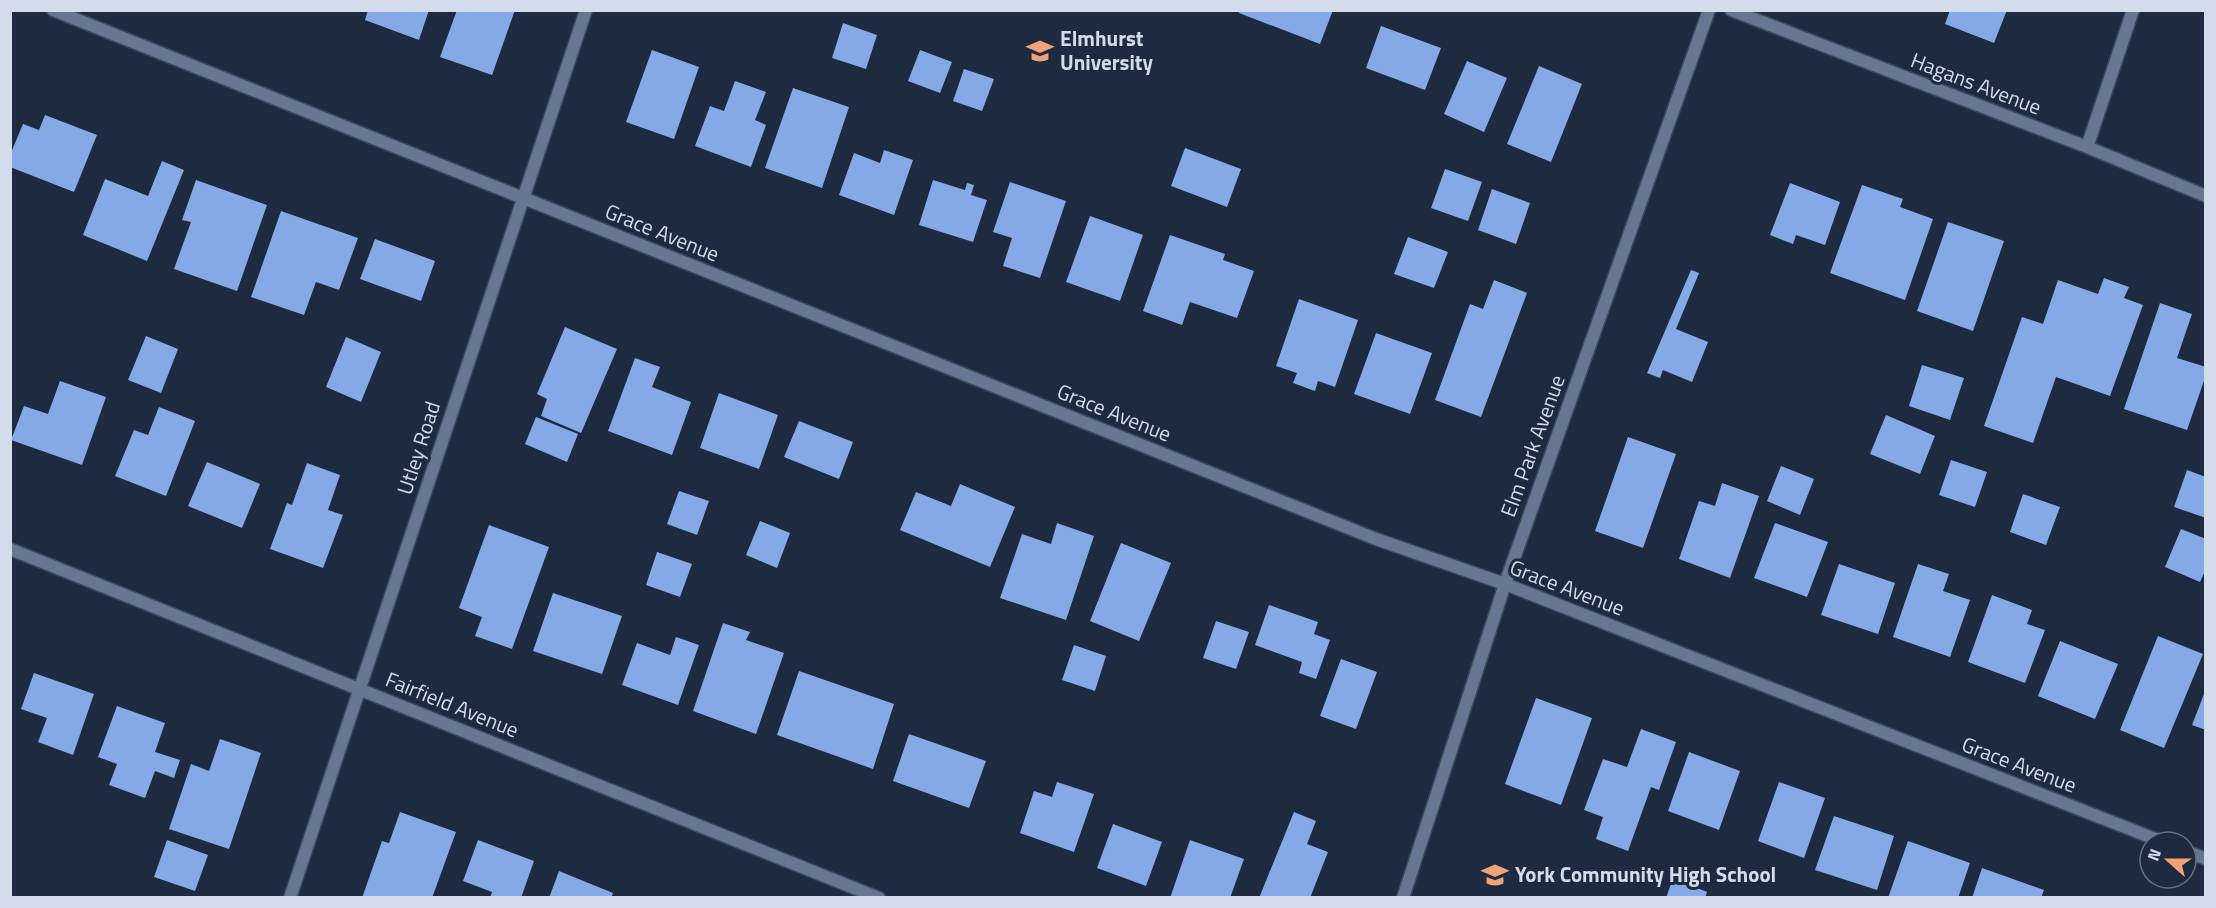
<svg xmlns="http://www.w3.org/2000/svg" width="2216" height="908" font-family="'Titillium Web',sans-serif">
<style>
.building{fill:#85a9e6}
.lines{fill:none;stroke-linecap:round;stroke-linejoin:round}
.minor-casing{stroke:#3c4759;stroke-width:15}
.minor{stroke:#687791;stroke-width:12}
.labels{text-anchor:middle;stroke-width:6;stroke-linejoin:round;paint-order:stroke}
.poi-label{font-size:21px;font-weight:bold;fill:#d3dcea;stroke:#1d2a40;text-anchor:start}
.street-label{font-size:21px;fill:#d3dcea;stroke:#1d2a40}
</style>
<rect width="100%" height="100%" fill="#1d2a40"/>
<path class="building" d="M368 10H429L419 40 365 20Z
M457 10H515L492 75 440 57Z
M1240 10H1333L1320 44 1239 13Z
M1950 10H2007L1994 43 1945 24Z
M843 23 877 35 866 69 832 58Z
M1381 26 1441 48 1425 90 1366 68Z
M652 50 699 67 674 139 626 122Z
M920 50 952 62 940 93 908 81Z
M1467 61 1507 78 1484 132 1444 114Z
M1539 66 1582 84 1551 162 1507 144Z
M964 69 994 79 982 111 953 101Z
M735 81 766 92 755 120 766 125 751 167 695 146 710 106 724 111Z
M793 88 849 107 822 188 765 168Z
M45 115 97 135 74 192 10 167V155L23 124 39 130Z
M1185 148 1241 169 1227 207 1171 186Z
M884 150 913 160 894 215 839 195 854 153 880 163Z
M162 161 184 170 147 261 83 235 105 179 148 196Z
M1445 169 1482 182 1468 221 1431 208Z
M196 180 267 205 237 291 174 269 191 222 182 220Z
M933 180 965 190 967 183 974 185 971 195 987 200 973 242 919 225Z
M1010 182 1066 201 1040 278 1003 266 1012 238 993 232Z
M1790 183 1840 202 1825 245 1796 235 1793 244 1770 235Z
M1862 185 1903 199 1900 207 1933 219 1905 300 1830 273Z
M1492 189 1530 203 1516 244 1478 230Z
M281 211 358 238 339 290 316 282 304 315 251 297Z
M1090 216 1143 235 1120 301 1066 282Z
M1948 222 2004 241 1973 331 1917 311Z
M1170 235 1225 254 1223 260 1254 271 1237 318 1190 302 1182 325 1143 311Z
M1408 237 1448 252 1434 288 1394 274Z
M375 239 435 261 421 301 360 279Z
M1691 270 1699 273 1676 329 1708 342 1692 382 1663 370 1660 378 1647 373Z
M2104 278 2129 287 2124 298 2143 305 2110 396 2056 377 2033 443 1984 426 2022 317 2043 324 2058 280 2098 294Z
M1494 280 1527 293 1481 417 1435 400 1470 304 1483 309Z
M1299 299 1358 320 1335 387 1318 381 1315 391 1293 383 1297 373 1276 366Z
M2160 303 2192 314 2177 358 2206 367V375L2187 430 2124 409Z
M565 327 617 349 581 433 541 416 547 399 537 394Z
M1376 333 1432 353 1410 414 1354 394Z
M146 336 178 349 161 393 128 380Z
M346 337 381 352 361 402 326 387Z
M635 358 660 367 652 387 691 402 672 455 608 431Z
M1922 365 1964 378 1950 420 1909 406Z
M60 381 106 397 82 465 11 440 24 406 48 414Z
M719 393 778 415 759 469 700 448Z
M159 407 195 421 166 496 115 476 134 430 148 435Z
M1886 415 1935 436 1920 474 1870 454Z
M536 417 578 434 567 462 525 444Z
M799 421 853 442 839 479 784 457Z
M1628 437 1676 454 1643 548 1595 531Z
M1951 460 1987 472 1975 507 1939 495Z
M207 462 260 484 242 528 188 506Z
M307 463 340 475 328 510 343 515 323 568 270 549 287 503 292 505Z
M1781 466 1814 479 1800 515 1767 501Z
M2187 470 2206 477V518L2174 507Z
M1722 483 1759 496 1730 578 1679 559 1699 501 1715 506Z
M960 484 1015 507 990 567 900 530 916 492 951 506Z
M679 491 709 501 697 535 667 524Z
M2023 494 2060 507 2046 545 2010 532Z
M760 521 790 533 777 568 746 555Z
M1057 523 1094 536 1066 620 1000 598 1022 534 1051 544Z
M1775 523 1828 542 1807 597 1754 578Z
M489 525 549 547 512 649 475 636 482 617 459 608Z
M2181 529 2206 539V569L2200 582 2165 567Z
M1121 543 1171 563 1139 641 1090 621Z
M657 552 692 564 680 597 646 585Z
M1839 564 1895 583 1878 634 1821 615Z
M1918 564 1949 574 1943 591 1970 600 1950 657 1893 637Z
M553 593 622 616 602 674 533 651Z
M1992 595 2032 610 2027 624 2045 630 2025 683 1968 662Z
M1269 605 1318 622 1314 634 1330 640 1316 679 1299 673 1302 662 1255 645Z
M1216 621 1249 632 1236 669 1203 658Z
M723 623 750 632 746 640 784 653 756 734 693 711Z
M2158 636 2203 654 2164 748 2120 730Z
M676 637 699 645 678 705 622 685 637 643 670 655Z
M2060 641 2118 664 2095 719 2038 696Z
M1074 645 1106 656 1095 691 1062 680Z
M1341 659 1377 672 1356 729 1320 716Z
M799 671 894 704 873 769 777 735Z
M34 673 94 694 73 755 38 742 47 718 21 709Z
M2206 689V730L2192 725Z
M1536 698 1592 718 1561 805 1505 784Z
M117 706 165 723 155 752 180 760 174 778 155 771 145 798 109 785 117 764 98 757Z
M1641 729 1676 742 1659 790 1651 787 1628 851 1596 839 1603 817 1584 810 1603 759 1627 767Z
M909 734 986 761 969 808 893 781Z
M220 739 261 753 229 849 169 829 191 764 209 771Z
M1689 752 1740 771 1719 830 1668 811Z
M1057 782 1094 794 1074 852 1020 833 1034 791 1052 797Z
M1779 782 1825 798 1804 858 1758 841Z
M400 812 456 832 432 898H362L382 841 389 843Z
M1294 812 1316 821 1307 844 1328 852 1310 898H1259Z
M1834 816 1894 836 1877 890 1815 870Z
M1113 824 1162 842 1146 886 1097 868Z
M167 840 208 855 195 891 154 877Z
M478 840 534 861 521 898H490L492 892 463 881Z
M1190 840 1244 859 1230 898H1170Z
M1908 841 1970 863 1958 898H1888Z
M1982 868 2044 890 2041 898H1972Z
M559 871 613 893 611 898H549Z
M1673 878 1707 892 1705 898H1666Z"/>
<g class="lines">
<defs>
<path id="minor" d="M53 10 1376 539 1505 584 2163 842
M1731 10 2087 147 2206 196
M2087 147 2133 10
M10 549 879 898
M2186 851 2206 859
M290 898 586 10
M1403 898 1505 584 1709 10"/>
</defs>
<use href="#minor" class="minor-casing"/>
<use href="#minor" class="minor"/>
</g>
<defs>
<symbol id="university-bare" viewBox="-9 -9 18 18"><path d="M0-5L7-2L0 1L-7-2ZM-4 1L0 2.5L4 1V4Q0 6-4 4Z" fill="#efa377" stroke="#1d2a40" stroke-width="2.5" paint-order="stroke"/></symbol>
<symbol id="school-bare" viewBox="-9 -9 18 18"><path d="M0-5L7-2L0 1L-7-2ZM-4 1L0 2.5L4 1V4Q0 6-4 4Z" fill="#efa377" stroke="#1d2a40" stroke-width="2.5" paint-order="stroke"/></symbol>
</defs>
<g fill-rule="evenodd">
<use href="#university-bare" x="1021" y="32" width="38" height="38"/>
<use href="#school-bare" x="1476" y="856" width="38" height="38"/>
</g>
<g class="labels">
<g class="poi-label">
<text x="1060" y="46">Elmhurst<tspan x="1060" dy="24">University</tspan></text>
<text x="1515" y="882">York Community High School</text>
</g>
<g class="street-label">
<text transform="translate(1976 84) rotate(21)" y="7">Hagans Avenue</text>
<text transform="translate(662 233) rotate(22)" y="7">Grace Avenue</text>
<text transform="translate(1114 413) rotate(22)" y="7">Grace Avenue</text>
<text transform="translate(1533 446) rotate(-70)" y="7">Elm Park Avenue</text>
<text transform="translate(419 448) rotate(-72)" y="7">Utley Road</text>
<text transform="translate(1567 588) rotate(21)" y="7">Grace Avenue</text>
<text transform="translate(452 705) rotate(22)" y="7">Fairfield Avenue</text>
<text transform="translate(2019 765) rotate(21)" y="7">Grace Avenue</text>
</g>
</g>
<rect width="2216" height="908" fill="none" stroke="#d3dcea" stroke-width="24"/>
<g transform="translate(2168 860) rotate(291)"><circle r="28" fill="#1d2a40" stroke="#667184" stroke-width="1.5"/>
<path d="M0-4.5L10 22L0 15L-10 22Z" fill="#efa377"/>
<text y="-9" font-size="16" font-weight="bold" text-anchor="middle" fill="#d3dcea">N</text>
</g>
</svg>
